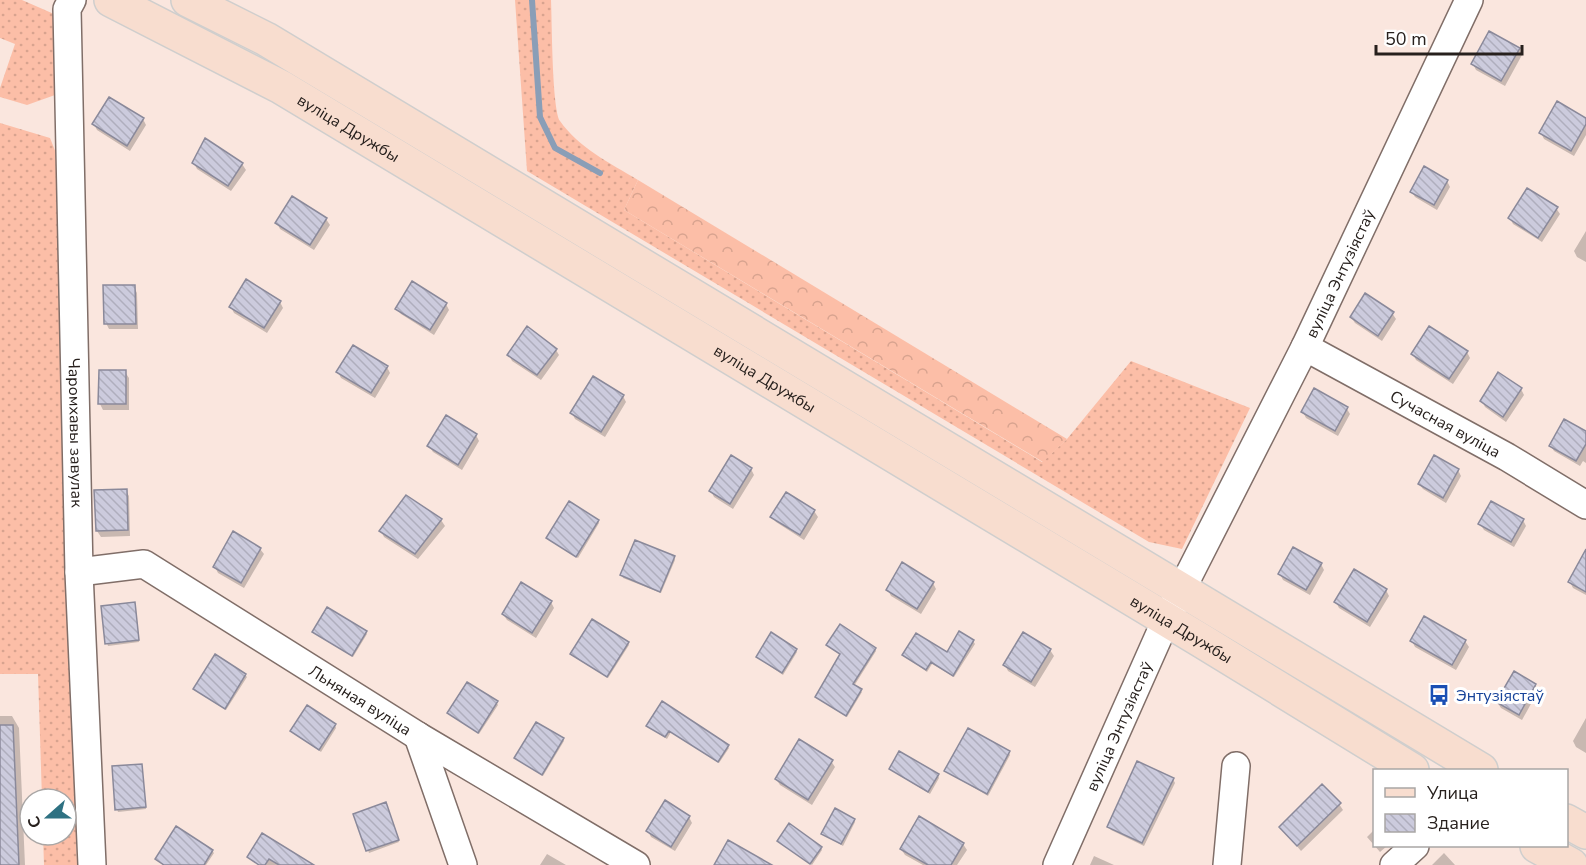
<svg xmlns="http://www.w3.org/2000/svg" width="1586" height="865" font-family="'Nunito Sans',sans-serif">
<style>
.grass{fill:url(#grass-dots)}
.forest{fill:url(#forest-crowns)}
.shadow{fill:#0003}
.lines{fill:none;stroke-linecap:round;stroke-linejoin:round}
.stream{stroke:#8a9eb7;stroke-width:6}
.building{fill:url(#building-back-hatch);stroke:#8a899a;stroke-width:1.5}
.minor-casing{stroke:#806e68;stroke-width:30}
.major-casing{stroke:#cfcecd;stroke-width:36}
.minor{stroke:#fff;stroke-width:27}
.major{stroke:#f8ddcf;stroke-width:33}
.labels{text-anchor:middle;stroke-width:6;stroke-linejoin:round;paint-order:stroke}
.street-label{font-size:16px;fill:#27201d;stroke:#fff}
.transit-label{font-size:16px;fill:#164399;stroke:#fff;text-anchor:start}
</style>
<defs>
<pattern id="grass-dots" width="8" height="8" patternUnits="userSpaceOnUse" patternTransform="scale(1.5)"><rect width="8" height="8" fill="#fcbea7"/><path d="M2 2h.1M6 6h.1" fill="none" stroke="#d8a38f" stroke-width="1.8" stroke-linecap="round"/></pattern>
<pattern id="forest-crowns" width="20" height="18" patternUnits="userSpaceOnUse" patternTransform="scale(1.5)"><rect width="20" height="18" fill="#fcbea7"/><path d="M2 6a3 3 0 1 1 6 0M12 15a3 3 0 1 1 6 0" fill="none" stroke="#d8a38f"/></pattern>
<pattern id="building-back-hatch" width="6" height="6" patternUnits="userSpaceOnUse" patternTransform="scale(1.5)"><rect width="6" height="6" fill="#cccbdd"/><path d="M-1 5l2 2M0 0l6 6M5-1l2 2" fill="none" stroke="#afaebd"/></pattern>
</defs>
<rect width="100%" height="100%" fill="#fae6de"/>
<path class="grass" d="M0 0H22L54 14 55 95 27 105 0 97V88L15 44 0 38Z
M515 0H551C552 20 552 109 560 121 579 148 610 163 638 180L624 210 1042 462 1067 439 1131 361 1250 408 1182 549 1149 542 527 171Z
M0 123 50 138 56 153 77 865H44L43 835H66V799H42L38 674H0Z"/>
<path class="forest" d="M638 180 1067 439 1043 462 624 210Z"/>
<path class="shadow" d="M1519 49 1522 55 1505 86 1476 70 1473 64Z
M143 119 146 125 130 151 97 130 94 124Z
M1586 120V135L1574 156 1544 139 1541 133Z
M194 163 242 164 246 170 231 191 197 169Z
M1447 181 1450 187 1437 210 1415 197 1412 192Z
M1556 208 1560 214 1542 242 1513 224 1510 218Z
M326 219 330 225 314 250 280 229 277 223Z
M1586 231V262L1577 257 1574 251Z
M134 287 137 293 138 329H109L106 323Z
M280 302 283 308 267 333 234 313 231 307Z
M446 304 449 310 434 335 401 314 397 309Z
M1392 313 1396 319 1382 341 1355 323 1351 317Z
M556 350 559 355 541 380 512 361 509 355Z
M1467 352 1470 358 1453 384 1416 360 1413 354Z
M387 367 390 373 375 398 341 378 338 372Z
M125 372 129 378V410H103L100 404Z
M1521 389 1524 395 1506 422 1485 407 1482 401Z
M623 396 626 402 605 437 575 419 572 413Z
M1347 409 1350 414 1338 436 1306 418 1303 412Z
M1586 433V463L1583 461 1580 466 1554 451 1551 446Z
M476 435 479 441 462 470 433 452 429 446Z
M751 469 754 475 733 509 714 497 711 491Z
M1458 470 1461 476 1446 503 1423 489 1419 484Z
M126 491 129 496 130 536 101 537 97 531Z
M406 497 441 520 445 526 418 559 384 537 381 531Z
M814 511 818 517 804 540 776 522 772 517Z
M1523 520 1526 526 1514 547 1484 530 1480 524Z
M598 521 599 523 578 558 548 538Z
M260 549 264 554 244 588 218 573 215 567Z
M674 557 675 560 661 593 623 578 622 575Z
M1586 558V595L1573 588 1570 582Z
M1321 564 1324 570 1310 595 1283 580 1280 574Z
M933 583 936 589 921 614 891 596 888 590Z
M1386 590 1389 596 1370 627 1339 608 1336 602Z
M551 602 554 608 536 638 507 620 503 614Z
M135 606 139 642 108 646 107 643Z
M1424 618 1465 641 1469 647 1456 670 1415 647 1412 641Z
M365 632 367 634 353 657 316 634Z
M1023 634 1050 650 1054 656 1035 687 1008 671 1005 665Z
M973 641 975 644 954 677 932 664 927 672 904 655 947 654Z
M628 643 629 645 608 678 572 654Z
M828 645 875 649 876 651 854 686 862 692 847 717 817 697 841 655Z
M796 650 797 652 783 675 757 657Z
M245 675 247 677 226 710 195 689Z
M1535 685 1538 691 1522 720 1501 708 1497 702Z
M496 702 498 705 479 734 449 713Z
M662 703 727 746 729 748 719 763 671 732 667 739 650 728 648 726Z
M0 716H12L19 728 25 865H0Z
M1586 718V753L1576 747 1573 741Z
M335 725 336 728 321 752 292 731Z
M563 739 564 741 543 776 516 758Z
M1009 753 1010 755 988 796 946 771Z
M831 761 835 767 812 805 780 785 776 779Z
M141 765 146 809 118 812 117 809Z
M890 769 938 775 939 778 930 794Z
M1173 779 1175 783 1144 846 1111 830 1109 827Z
M1339 804 1343 810 1301 851 1281 827Z
M387 807 399 842 369 853 355 815Z
M689 817 692 823 675 851 651 837 648 831Z
M854 820 855 822 843 846 823 834Z
M1374 830V846H1387L1380 852 1367 837Z
M262 835 311 865H259L248 857Z
M780 843 821 848 822 850 812 865Z
M963 844 967 850 957 865H923L905 855 901 849Z
M212 851 214 853 206 865H163L157 859Z
M1444 853 1455 865H1432Z
M547 854 566 865H540Z
M1094 856 1114 865H1090Z"/>
<g class="lines">
<path class="stream" d="M532 0 540 117 555 148 600 173"/>
</g>
<path class="building" d="M1489 31 1520 48 1501 81 1471 64Z
M109 97 144 118 127 146 92 124Z
M1557 101 1586 118V124L1571 151 1539 133Z
M205 138 243 163 228 186 192 163Z
M1424 166 1448 180 1434 205 1410 192Z
M1527 188 1558 207 1538 238 1508 218Z
M292 196 327 218 310 245 275 223Z
M246 279 281 301 264 328 229 307Z
M412 281 447 303 430 330 395 309Z
M103 285H135L136 324H104Z
M1365 293 1394 312 1378 336 1350 317Z
M527 326 557 349 537 375 507 355Z
M1429 326 1468 351 1449 379 1411 354Z
M353 345 388 366 371 393 336 372Z
M99 370H126V404H98Z
M1498 372 1522 388 1503 417 1480 401Z
M593 376 624 395 601 432 570 413Z
M1314 388 1348 407 1335 431 1301 412Z
M446 415 477 434 458 465 427 446Z
M1564 419 1586 431V444L1576 461 1549 446Z
M731 455 752 468 730 504 709 491Z
M1434 455 1459 469 1443 498 1418 484Z
M127 489 128 530 96 531 94 490Z
M786 492 815 510 800 535 770 517Z
M406 495 442 519 415 554 379 531Z
M569 501 599 520 576 557 546 538Z
M1491 501 1524 519 1511 542 1478 524Z
M233 531 261 548 241 583 213 567Z
M635 540 675 556 660 592 620 575Z
M1293 547 1322 563 1306 590 1278 574Z
M1586 549V592L1568 582Z
M902 562 934 582 917 609 886 590Z
M1354 569 1387 589 1367 622 1334 602Z
M521 582 552 601 532 633 502 614Z
M135 602 139 640 105 644 101 606Z
M327 607 367 631 352 656 312 632Z
M1424 616 1466 640 1452 665 1410 641Z
M592 619 629 642 607 677 570 654Z
M840 624 876 648 853 684 862 689 846 716 815 697 840 654 826 645Z
M959 631 974 640 953 676 931 662 926 670 902 655 916 633 947 652Z
M771 632 797 649 782 673 756 657Z
M1023 632 1051 649 1031 682 1003 665Z
M215 654 246 674 225 709 193 689Z
M1514 671 1536 684 1519 715 1496 702Z
M467 682 498 701 478 733 447 713Z
M662 701 729 745 718 762 669 731 665 737 646 726Z
M307 705 336 724 319 750 290 731Z
M536 722 564 738 542 775 514 758Z
M0 725H13L19 865H0Z
M968 728 1010 751 987 794 944 771Z
M799 739 833 760 808 800 775 779Z
M899 751 939 774 928 792 889 769Z
M1137 761 1174 778 1142 843 1107 827Z
M142 764 146 807 115 810 112 766Z
M1322 784 1341 803 1297 846 1279 827Z
M665 800 690 816 671 847 646 831Z
M386 802 399 840 366 851 353 814Z
M835 808 855 819 841 844 821 834Z
M919 816 964 843 951 865H928L900 849Z
M789 823 822 847 810 864 777 841Z
M176 826 213 850 204 865H164L155 859Z
M262 833 314 865H279L269 859 265 865H259L247 857Z
M728 840 772 865H714Z"/>
<g class="lines">
<defs>
<g id="minor">
<path id="s1" d="M72 0 67 9 79 572 92 865"/>
<path id="s2" d="M1305 347 1507 457 1586 505"/>
<path id="s3" d="M79 572 144 564 418 736 636 865"/>
<path d="M418 736 463 865"/>
<path id="s4" d="M1057 865 1166 620 1305 347 1469 0"/>
<path d="M1227 865 1236 766"/>
<path d="M1394 865 1415 846"/>
</g>
<g id="major">
<path id="s5" d="M111 0 281 87 1202 641 1412 770"/>
<path d="M188 0 266 39 1481 770"/>
<path d="M1566 821 1586 832"/>
<path d="M1537 846 1571 865"/>
</g>
</defs>
<use href="#minor" class="minor-casing"/>
<use href="#major" class="major-casing"/>
<use href="#minor" class="minor"/>
<use href="#major" class="major"/>
</g>
<defs>
<symbol id="bus-bare" viewBox="-9 -9 18 18"><path d="M-5-6H5V4H4V6H2V4H-2V6H-4V4H-5ZM-3.5-4V0h7V-4ZM-3.5 1.2v1.5H-2V1.2ZM2 1.2v1.5H3.5V1.2Z" fill="#1a4fb4" stroke="#fff" stroke-width="2.5" paint-order="stroke"/></symbol>
</defs>
<g fill-rule="evenodd">
<use href="#bus-bare" x="1424" y="680" width="30" height="30"/>
</g>
<g class="labels">
<g class="street-label">
<text dy="6" stroke="none"><textPath href="#s5" startOffset="270">вуліца Дружбы</textPath></text>
<text dy="6" stroke="none"><textPath href="#s4" startOffset="656">вуліца Энтузіястаў</textPath></text>
<text dy="6" stroke="none"><textPath href="#s5" startOffset="756">вуліца Дружбы</textPath></text>
<text dy="6" stroke="none"><textPath href="#s2" startOffset="160">Сучасная вуліца</textPath></text>
<text dy="6" stroke="none"><textPath href="#s1" startOffset="434">Чаромхавы завулак</textPath></text>
<text dy="6" stroke="none"><textPath href="#s5" startOffset="1242">вуліца Дружбы</textPath></text>
<text dy="6" stroke="none"><textPath href="#s3" startOffset="321">Льняная вуліца</textPath></text>
<text dy="6" stroke="none"><textPath href="#s4" startOffset="152">вуліца Энтузіястаў</textPath></text>
</g>
<g class="transit-label">
<text x="1456" y="701">Энтузіястаў</text>
</g>
</g>
<rect x="1373" y="769" width="195" height="78" fill="#ffffff" stroke="#a9a6a5" stroke-width="1.5"/>
<rect x="1385" y="788" width="30" height="9" fill="#f8ddcf" stroke="#a9a6a5" stroke-width="1.5"/>
<text x="1427" y="799" font-size="18" fill="#27201d">Улица</text>
<rect x="1385" y="814" width="30" height="18" fill="url(#building-back-hatch)" stroke="#a9a6a5" stroke-width="1.5"/>
<text x="1427" y="829" font-size="18" fill="#27201d">Здание</text>
<g transform="translate(48 817) rotate(249)"><circle r="28" fill="#ffffff" stroke="#a9a6a5" stroke-width="1.5"/>
<path d="M0-4.5L10 22L0 15L-10 22Z" fill="#2e7182"/>
<text y="-9" font-size="16" font-weight="bold" text-anchor="middle" fill="#27201d">С</text>
</g>
<path d="M1376 45v9h146v-9" fill="none" stroke="#27201d" stroke-width="3"/>
<text x="1385" y="45" font-size="18" fill="#27201d" stroke="#ffffff" stroke-width="4.5" paint-order="stroke">50 m</text>
</svg>
